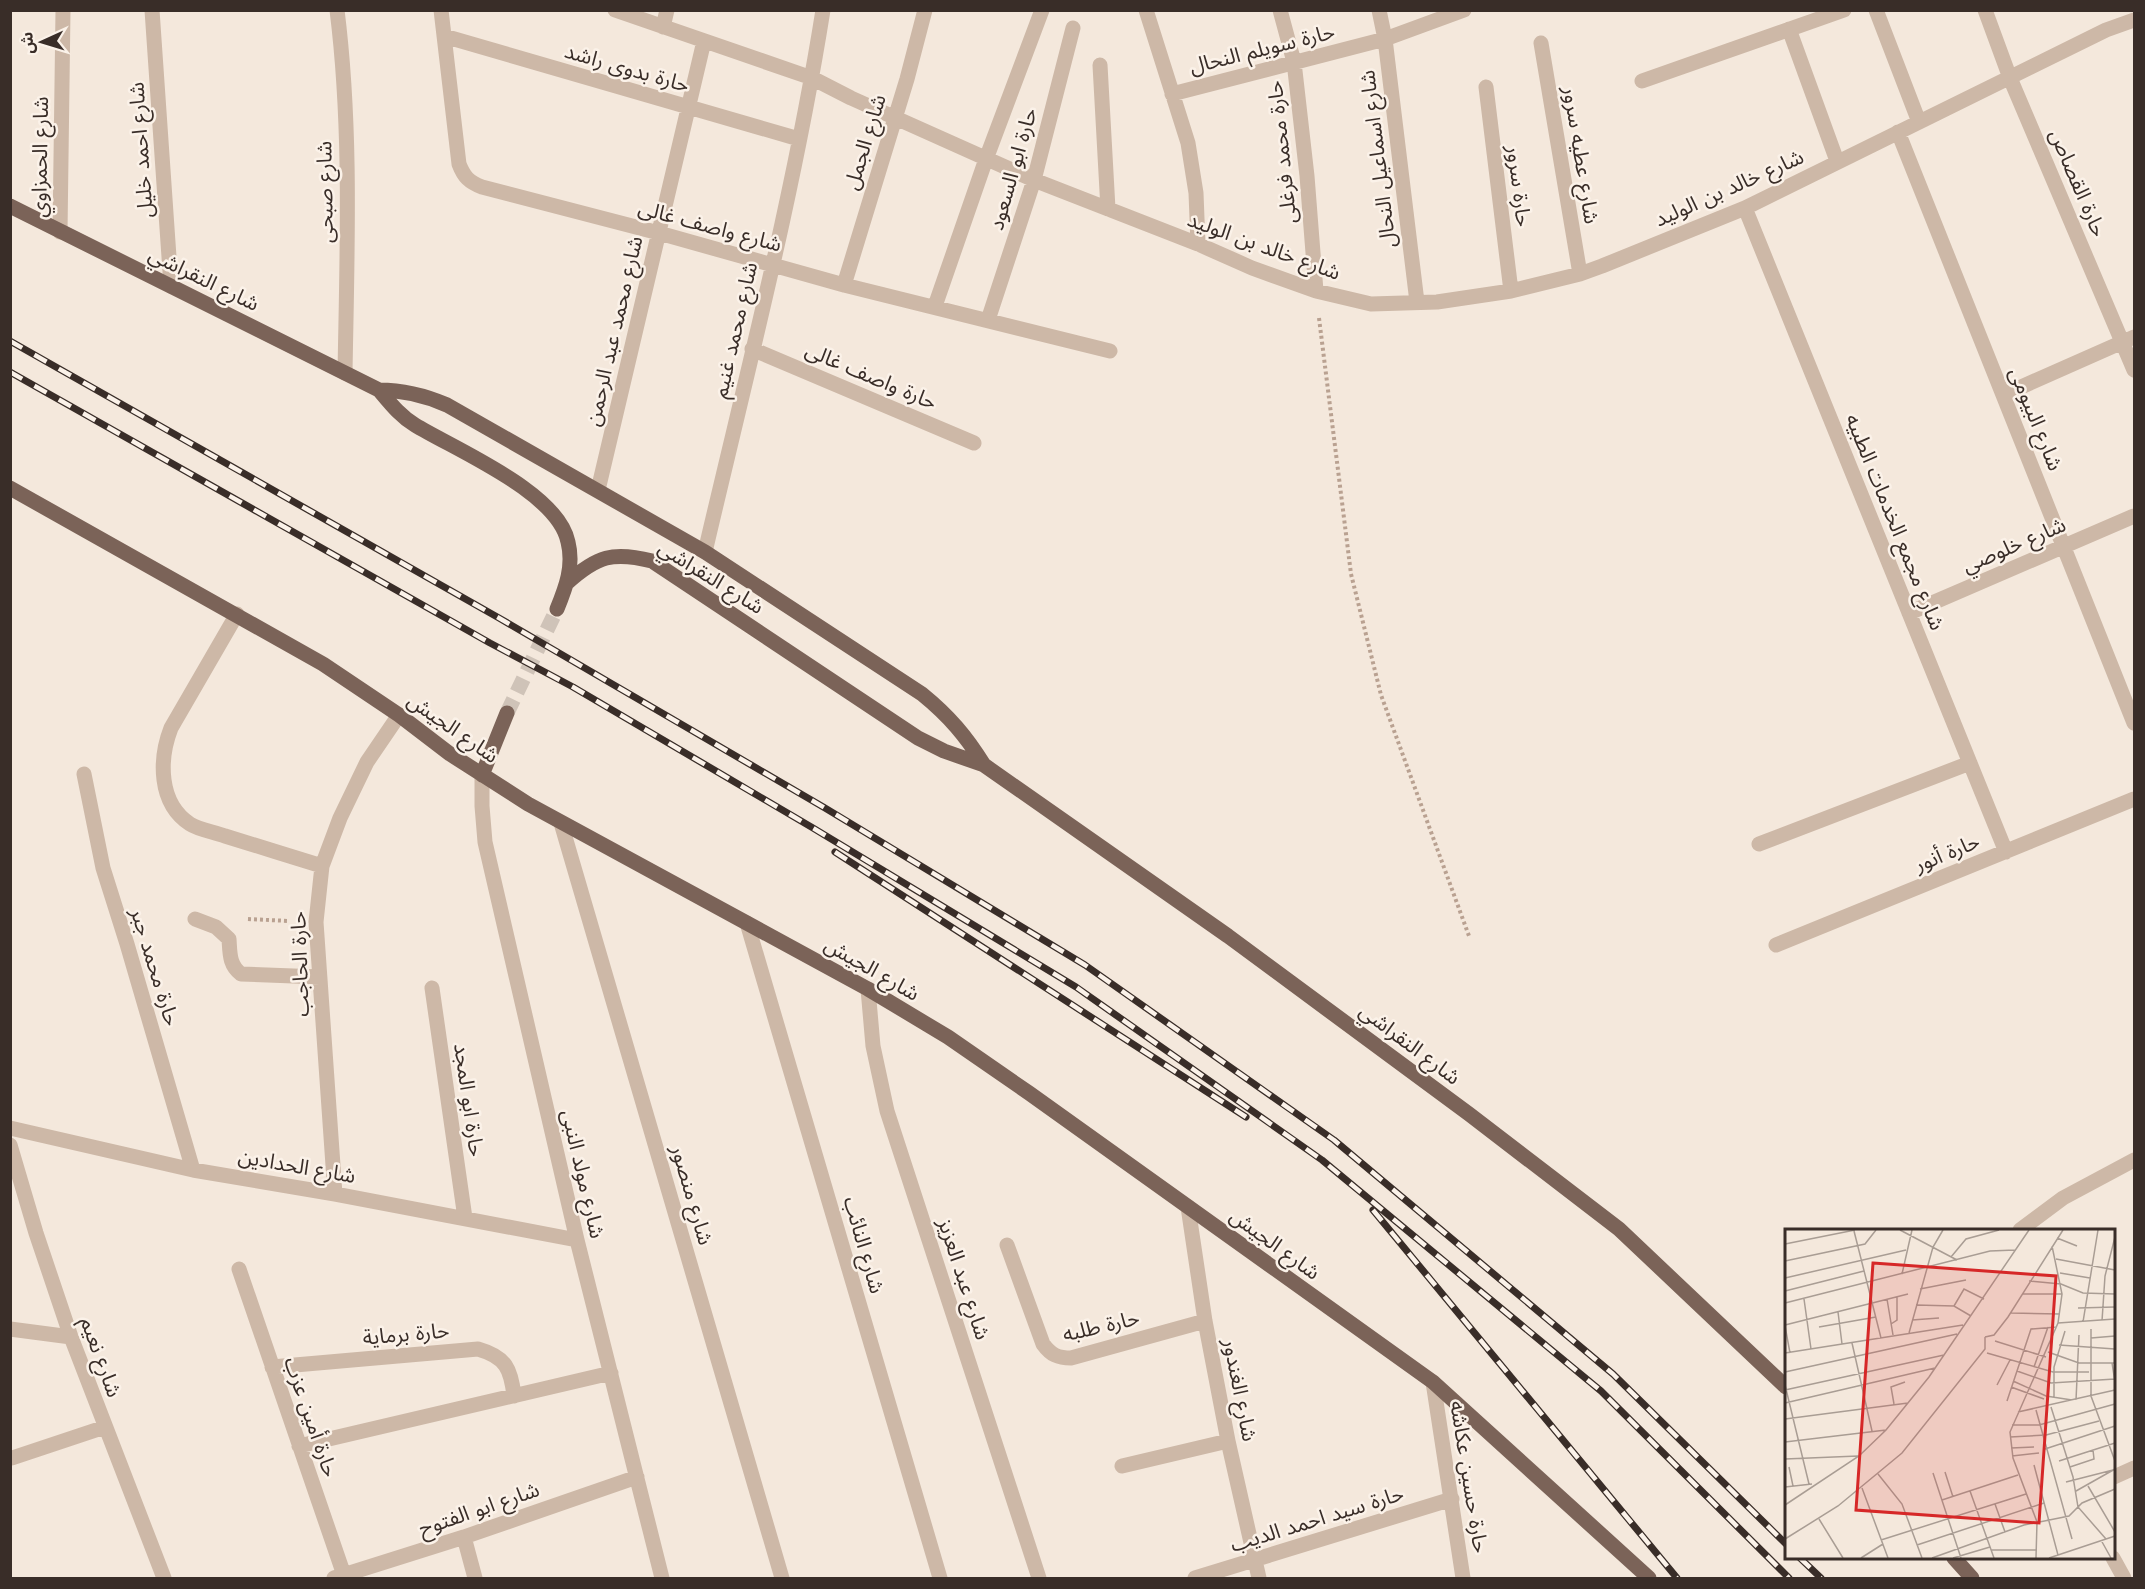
<svg xmlns="http://www.w3.org/2000/svg" width="2145" height="1589" font-family="Jost,'Noto Sans Arabic',sans-serif">
<style>
.lines{fill:none;stroke-linecap:round;stroke-linejoin:round}
.primary-tunnel{stroke:#cfc3b8;stroke-width:15;stroke-dasharray:15 8;stroke-linecap:butt}
.path{stroke:#b9a191;stroke-width:4;stroke-dasharray:3 3;stroke-linecap:butt}
.service{stroke:#cdb8a7;stroke-width:15}
.minor{stroke:#cdb8a7;stroke-width:15}
.primary{stroke:#7b6358;stroke-width:15}
.rail-casing{stroke:#392d28;stroke-width:7}
.rail{stroke:#fbf2e9;stroke-width:4.5;stroke-dasharray:14;stroke-linecap:butt}
.labels{text-anchor:middle;stroke-width:5;stroke-linejoin:round;paint-order:stroke}
.street-label{font-size:21px;fill:#392d28;stroke:#fbf2e9}
.inset-road{fill:none;stroke:#a99d94;stroke-width:1.5}
.view{fill:#d62828;fill-opacity:0.15;stroke:#d62828;stroke-width:3}
.inset-edge{fill:none;stroke:#392d28;stroke-width:3}
</style>
<rect width="100%" height="100%" fill="#f4e8dc"/>
<g class="lines">
<path class="primary-tunnel" d="M507 713 557 609"/>
<path class="path" d="M1319 318 1351 574 1381 695 1469 936
M248 919 289 921"/>
<path class="service" d="M2113 1558 2124 1578"/>
<path class="minor" d="M152 10 171 286
M337 10C352 130 347 253 345 373
M441 10 459 164C464 177 469 182 482 187L659 233 844 285 1110 351
M615 10 812 78 851 98 1034 180 1198 244 1252 268 1316 291 1371 304 1437 302 1511 291 1580 274 1602 266 1745 208 2106 30 2134 20
M1146 10 1188 143 1196 193 1198 244
M1280 10 1294 62 1307 176 1316 291
M1379 10 1385 39 1417 302
M1876 10 1919 122
M1985 10 2010 78 2134 370
M663 27 667 10
M1789 29 1837 161
M444 36 799 139
M1541 43 1580 274
M1100 65 1108 209
M1642 81 1844 10
M1486 87 1511 291
M1172 94 1385 39 1464 10
M1898 132 2134 723
M1745 208 2006 852
M60 232 63 10
M844 285 907 79 925 10
M935 306 986 159 1042 10
M988 320 1034 180 1073 28
M752 349 974 443
M2003 395 2134 337
M598 490 704 41
M705 552C747 372 794 193 823 10
M1909 613 2134 516
M237 614 171 728C159 759 158 803 190 824 199 830 215 832 225 836 257 846 290 856 322 866
M84 774 103 868 127 944 193 1170
M482 775V806L485 842 577 1240 662 1578
M561 823 782 1578
M1759 844 1970 763
M195 919 216 927 229 939C230 953 229 965 241 974L320 977
M747 923 940 1578
M1776 945 2134 799
M432 988 465 1218
M868 989 873 1046 887 1111 1039 1578
M10 1128 193 1170 335 1194 577 1240
M10 1145 36 1233 71 1337 164 1578
M335 1194 316 922 322 866 340 818 367 762 399 715
M1188 1207 1205 1321 1228 1441 1259 1578
M2020 1230 2063 1198 2134 1160
M1007 1245 1043 1344C1051 1355 1058 1358 1071 1358L1205 1321
M239 1269 345 1578
M10 1329 71 1337
M272 1367 478 1349C506 1357 511 1369 514 1396
M1433 1382 1463 1578
M299 1446 611 1373
M12 1458 105 1427
M1122 1466 1228 1441
M2114 1477 2134 1468
M464 1537 475 1578
M334 1578 464 1537 637 1477
M1195 1578 1452 1499"/>
<path class="primary" d="M10 206 379 390C390 403 400 416 415 425 456 450 558 492 568 542 574 566 566 587 557 609
M379 390C404 390 424 395 447 405L705 552 922 694C949 716 966 736 984 765
M10 488 323 664 399 715 450 754 528 804 868 989 948 1037 1029 1093 1433 1382 1649 1578
M567 583C597 556 613 551 652 561L918 738 944 751 984 765 1228 936 1469 1114 1619 1229 1786 1387
M482 775 507 713
M1954 1558 1972 1578"/>
<defs>
<path id="rail" d="M10 341 499 618 825 808 1085 965 1334 1140 1613 1374 1786 1544
M10 372 490 643 573 687 813 828 1076 987 1322 1160 1601 1391 1789 1578
M835 852 1246 1117
M1373 1210 1677 1578
M1800 1558 1821 1578"/>
</defs>
<use href="#rail" class="rail-casing"/>
<use href="#rail" class="rail"/>
</g>
<g class="labels">
<g class="street-label">
<text transform="translate(1262 49) rotate(-14)" y="7">حارة سويلم النحال</text>
<text transform="translate(627 68) rotate(16)" y="7">حارة بدوى راشد</text>
<text transform="translate(865 142) rotate(-73)" y="7">شارع الجمل</text>
<text transform="translate(141 150) rotate(-94)" y="7">شارع احمد خليل</text>
<text transform="translate(1282 152) rotate(-96)" y="7">حارة محمد فرغلى</text>
<text transform="translate(1581 155) rotate(81)" y="7">شارع عطيه سرور</text>
<text transform="translate(40 157) rotate(-89)" y="7">شارع الحمزاوي</text>
<text transform="translate(1378 159) rotate(-97)" y="7">شارع اسماعيل النحال</text>
<text transform="translate(1013 169) rotate(-74)" y="7">حارة ابو السعود</text>
<text transform="translate(2078 183) rotate(67)" y="7">حارة القصاص</text>
<text transform="translate(1519 186) rotate(83)" y="7">حارة سرور</text>
<text transform="translate(1729 188) rotate(-24)" y="7">شارع خالد بن الوليد</text>
<text transform="translate(325 192) rotate(-91)" y="7">شارع صبحى</text>
<text transform="translate(710 226) rotate(15)" y="7">شارع واصف غالى</text>
<text transform="translate(1264 246) rotate(20)" y="7">شارع خالد بن الوليد</text>
<text transform="translate(204 279) rotate(26)" y="7">شارع النقراشي</text>
<text transform="translate(735 330) rotate(-77)" y="7">شارع محمد غنيم</text>
<text transform="translate(614 331) rotate(-77)" y="7">شارع محمد عبد الرحمن</text>
<text transform="translate(871 376) rotate(23)" y="7">حارة واصف غالى</text>
<text transform="translate(2036 419) rotate(68)" y="7">شارع البيومى</text>
<text transform="translate(1895 522) rotate(68)" y="7">شارع مجمع الخدمات الطبيه</text>
<text transform="translate(2014 545) rotate(-23)" y="7">شارع خلوصي</text>
<text transform="translate(711 577) rotate(32)" y="7">شارع النقراشي</text>
<text transform="translate(453 728) rotate(35)" y="7">شارع الجيش</text>
<text transform="translate(1947 853) rotate(-22)" y="7">حارة أنور</text>
<text transform="translate(300 964) rotate(-92)" y="7">حارة الحاجب</text>
<text transform="translate(155 967) rotate(73)" y="7">حارة محمد جبر</text>
<text transform="translate(872 969) rotate(30)" y="7">شارع الجيش</text>
<text transform="translate(1410 1044) rotate(37)" y="7">شارع النقراشي</text>
<text transform="translate(469 1100) rotate(82)" y="7">حارة ابو المجد</text>
<text transform="translate(297 1166) rotate(10)" y="7">شارع الحدادين</text>
<text transform="translate(583 1174) rotate(77)" y="7">شارع مولد النبى</text>
<text transform="translate(692 1195) rotate(74)" y="7">شارع منصور</text>
<text transform="translate(1275 1244) rotate(36)" y="7">شارع الجيش</text>
<text transform="translate(864 1245) rotate(74)" y="7">شارع النائب</text>
<text transform="translate(964 1279) rotate(72)" y="7">شارع عبد العزيز</text>
<text transform="translate(1101 1326) rotate(-13)" y="7">حارة طلبه</text>
<text transform="translate(406 1334) rotate(-5)" y="7">حارة برماية</text>
<text transform="translate(101 1357) rotate(70)" y="7">شارع نعيم</text>
<text transform="translate(1240 1390) rotate(79)" y="7">شارع الغندور</text>
<text transform="translate(311 1417) rotate(71)" y="7">حارة أمين عزب</text>
<text transform="translate(1469 1477) rotate(81)" y="7">حارة حسين عكاشه</text>
<text transform="translate(479 1509) rotate(-19)" y="7">شارع ابو الفتوح</text>
<text transform="translate(1317 1519) rotate(-17)" y="7">حارة سيد احمد الديب</text>
</g>
</g>
<g transform="translate(1785 1229)">
<rect width="330" height="330" fill="#f4e8dc"/>
<path class="inset-road" d="M115 1 172 31M69 2 96 109M272 9 292 17M0 15 70 1M166 28 181 10 214 1M271 30 330 41M0 32 80 15 91 1M275 44 305 49M117 45 127 1M0 49 121 21M244 52 276 55 298 64 330 65M135 60 181 51M0 62 79 42M237 65H277M19 70 26 120M102 70 108 106M0 74 205 22 230 21M131 76 169 77 186 87M169 77 179 60 199 70M293 79 330 78M53 83 57 115M226 84 275 85M127 91 154 89M317 92 320 47 330 8M298 93 313 1M273 94 330 90M106 95 112 91V68M0 96 123 65M0 97 5 124M34 98 91 88M306 100V167L330 232M124 104 148 18 158 1M200 108 209 106 223 88 278 1M306 109 330 107M210 112 261 128M67 114 87 202M274 116 330 120M263 123 294 134H330M0 124 178 96M202 124 268 143H304M327 134 330 153M249 138 263 98M232 142 266 154 330 150M0 143 172 105M228 152 261 167 287 171M0 156 24 255M212 156 225 131M226 158 259 170M0 161 159 126M269 169V138L280 102M291 171 294 106M222 172 246 100 272 98M0 174 150 139M109 175 106 158 120 153M266 178 288 248 293 278 321 310M251 181 287 310M233 183 330 161M0 190 123 174M227 196H254L330 175M225 208 261 206 314 192M0 213 101 201M226 219 249 218M260 220 330 197M227 227 254 224M0 230 73 227M274 232 330 214M249 236 273 326M4 238 8 257M285 238 309 230 308 221M160 243 168 268M148 244 176 329M93 245 117 275 137 329M281 253 328 241M303 257 330 303M0 258 27 255M77 259 103 329M185 262 209 329M291 262 330 240M157 271 233 246M210 275 220 303M0 276 74 227 101 201 144 148 244 1M34 290 58 329M0 310 53 277 117 224 200 120V108M96 311 241 265M316 311 326 329M132 316 259 274M206 321H252M76 329 98 315M147 329 239 296 284 287 297 274 330 260M168 329 205 318M251 329 252 293 228 229 225 203 273 94 277 65 267 17M264 329 330 307"/>
<path class="view" d="M88 34 271 47 254 294 71 281Z"/>
<rect width="330" height="330" class="inset-edge"/>
</g>
<rect width="2145" height="1589" fill="none" stroke="#392d28" stroke-width="24"/>
<g transform="translate(42 42) rotate(266)" stroke="#fbf2e9" stroke-width="4.5" paint-order="stroke">
<path d="M0-4.5L10 22L0 15L-10 22Z" fill="#392d28"/>
<text y="-9" font-size="16" font-weight="bold" text-anchor="middle" fill="#392d28">ش</text>
</g>
</svg>
